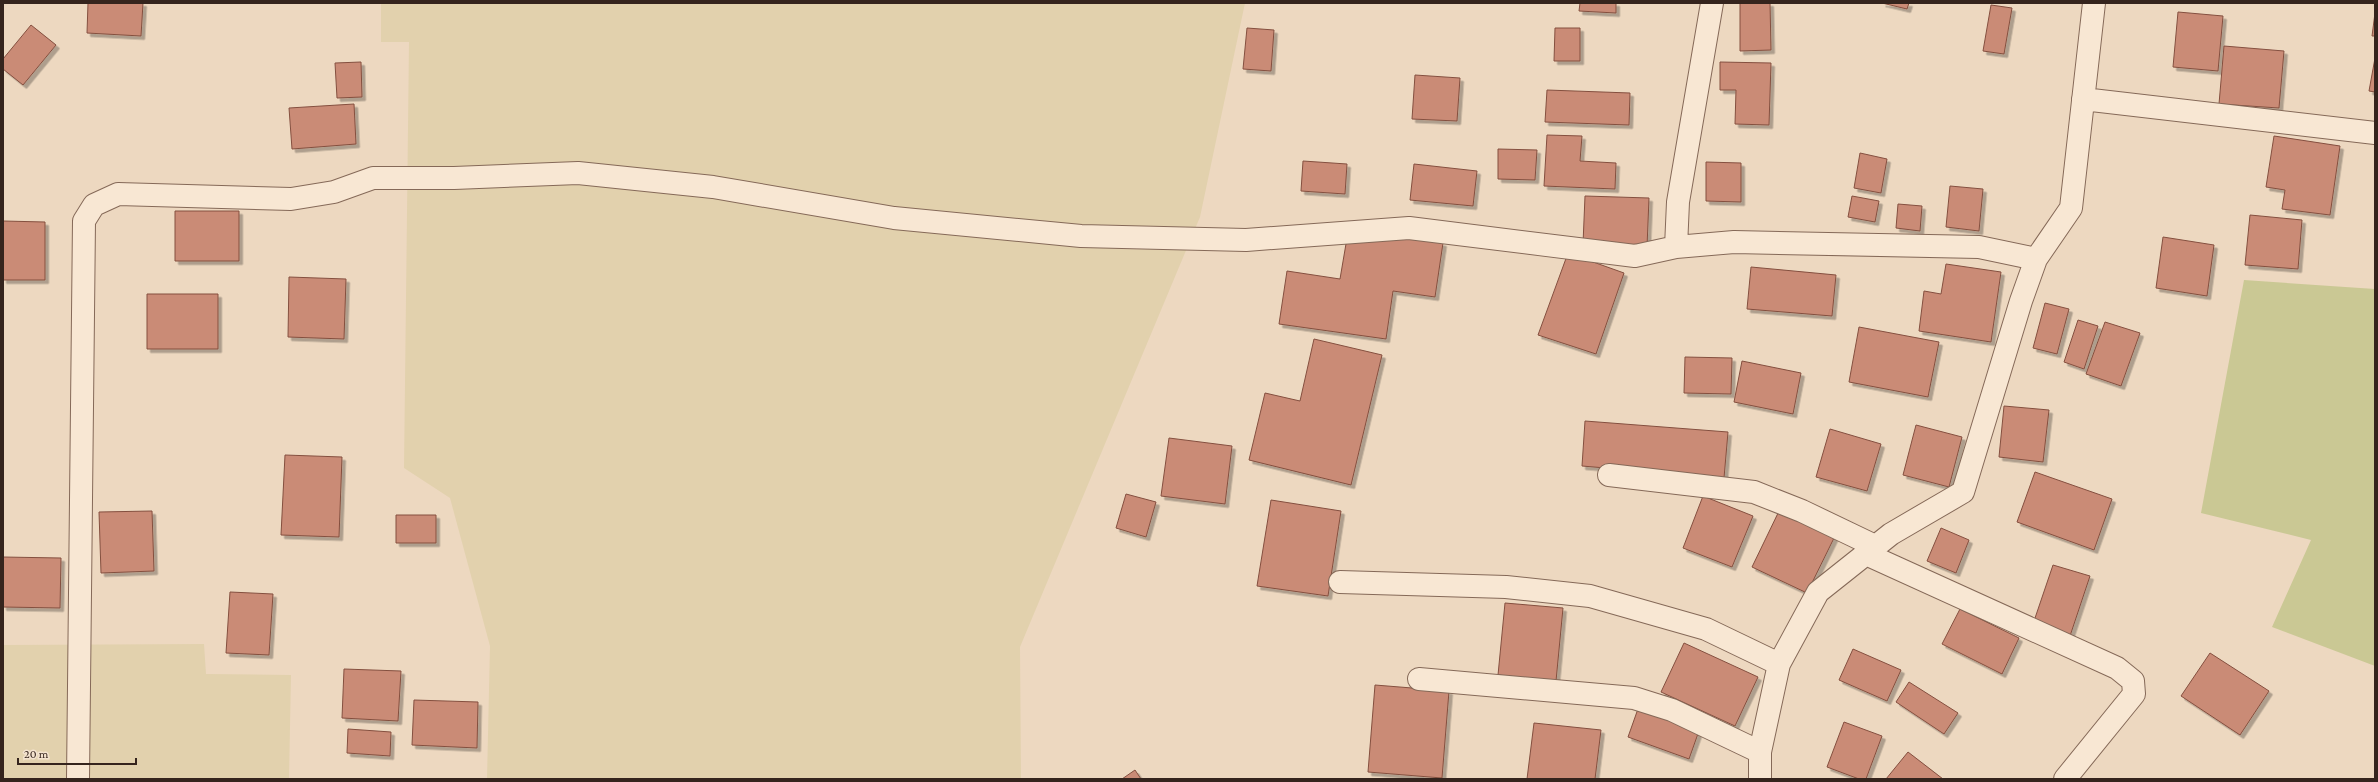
<svg xmlns="http://www.w3.org/2000/svg" width="2378" height="782" font-family="'Crimson Pro',serif">
<style>
.farmland{fill:#e2d1ad}
.green{fill:#cac894}
.building{fill:#ca8b76;stroke:#844f3f;filter:url(#shadow)}
.lines{fill:none;stroke-linecap:round;stroke-linejoin:round}
.street-casing{stroke:#856958;stroke-width:24}
.street{stroke:#f8e7d3;stroke-width:22}
</style>
<defs>
<filter id="shadow"><feDropShadow dx="3.5" dy="3.5" stdDeviation="0" flood-color="#0004"/></filter>
</defs>
<rect width="100%" height="100%" fill="#edd8c0"/>
<path class="farmland" d="M381 3H1245L1200 217 1020 647 1021 779H487L490 646 450 498 404 468 409 42H381Z
M204 644 206 674 291 675 289 779H3V645Z"/>
<path class="green" d="M2244 280 2375 289V666L2272 627 2311 540 2201 513Z"/>
<path class="building" d="M88 3H143L141 36 87 33Z
M1580 3H1616V13L1579 11Z
M1740 3H1770L1771 50 1740 51Z
M1882 3H1909L1907 9Z
M1991 5 2012 8 2004 54 1983 51Z
M2178 12 2223 16 2218 71 2173 67Z
M2375 13V36H2372Z
M31 25 56 45 23 85 3 69V59Z
M1247 28 1274 30 1271 71 1243 69Z
M1555 28H1580V61H1554Z
M2224 46 2284 51 2279 108 2219 104Z
M2375 58V92L2369 91Z
M361 62 362 97 337 98 335 63Z
M1720 62 1771 63 1769 125 1735 124 1736 90H1720Z
M1415 75 1460 78 1457 121 1412 119Z
M1547 90 1630 93 1629 125 1545 122Z
M354 104 356 144 292 149 289 108Z
M1547 135 1582 136 1580 161 1616 163 1615 189 1544 186Z
M2274 136 2340 146 2330 215 2282 209 2285 190 2266 187Z
M1498 149 1537 150 1535 180 1498 179Z
M1860 153 1887 159 1881 193 1854 188Z
M1303 161 1347 164 1345 194 1301 191Z
M1706 162 1741 163V202L1706 201Z
M1414 164 1477 171 1473 206 1410 200Z
M1950 186 1983 189 1979 231 1946 227Z
M1585 196 1649 198 1647 247 1583 244Z
M1852 196 1879 201 1875 222 1848 217Z
M1898 204 1922 206 1920 231 1896 228Z
M175 211H239V261H175Z
M2250 215 2302 220 2298 269 2245 265Z
M3 221 45 222V280H3Z
M1366 232 1443 243 1435 297 1393 291 1386 339 1279 324 1287 271 1340 279 1347 238Z
M2163 237 2214 245 2207 296 2156 288Z
M1568 253 1624 273 1596 354 1538 335Z
M1946 264 2001 272 1991 342 1919 331 1924 291 1941 294Z
M1751 267 1836 275 1832 316 1747 309Z
M289 277 346 279 344 339 288 337Z
M147 294H218V349H147Z
M2045 303 2069 309 2057 354 2033 348Z
M2078 320 2098 326 2084 369 2064 362Z
M2105 322 2140 333 2121 386 2086 374Z
M1859 327 1939 342 1928 397 1849 382Z
M1314 339 1382 355 1351 485 1249 460 1265 393 1300 401Z
M1685 357 1732 358 1731 394 1684 393Z
M1742 361 1801 373 1793 414 1734 402Z
M2004 406 2049 410 2043 462 1999 457Z
M1585 421 1728 432 1724 478 1582 466Z
M1916 425 1962 437 1949 487 1903 475Z
M1830 429 1881 444 1867 491 1816 477Z
M1169 438 1232 446 1225 504 1161 496Z
M285 455 342 457 339 537 281 535Z
M2035 472 2112 499 2094 550 2017 522Z
M1126 494 1156 502 1146 537 1116 528Z
M1703 496 1753 516 1732 567 1683 548Z
M1271 500 1341 511 1328 596 1257 586Z
M1780 509 1835 536 1807 593 1752 567Z
M152 511 154 571 101 573 99 512Z
M396 515H436V543H396Z
M1941 528 1969 540 1956 573 1927 561Z
M3 557 61 558 60 608 3 607Z
M2053 565 2090 576 2070 636 2033 624Z
M230 592 273 594 269 655 226 653Z
M1505 603 1563 608 1556 681 1498 675Z
M1960 609 2019 638 2002 674 1942 644Z
M1684 643 1758 677 1735 726 1661 692Z
M1853 649 1901 670 1887 701 1839 680Z
M2210 653 2269 691 2240 735 2181 696Z
M344 669 401 671 398 721 342 718Z
M1909 682 1958 713 1944 734 1896 702Z
M1375 685 1449 691 1442 778 1368 772Z
M414 700 478 702 477 748 412 745Z
M1639 706 1700 728 1689 759 1628 737Z
M1844 722 1882 736 1866 779H1859L1827 767Z
M1534 723 1601 730 1595 779H1527Z
M348 729 391 732 390 756 347 753Z
M1908 752 1943 779H1886Z
M1135 770 1141 779H1122Z"/>
<g class="lines">
<defs>
<path id="street" d="M1712 3 1678 202 1676 247 1734 242 1979 247 2036 259 2021 301 1963 492 1891 534 1818 592 1779 664 1760 752V779
M2083 99 2375 133
M2036 259 2071 208 2094 3
M1609 475 1754 492 1802 511 1875 546
M1866 554 2117 668 2133 681 2134 694 2065 779
M1340 582 1506 587 1590 596 1706 629 1779 664
M1419 679 1634 698 1672 710 1760 752
M78 779 84 221 94 205 118 194 291 199 334 192 373 178H454L578 173 713 187 894 218 1081 236 1246 240 1409 228 1635 256 1676 247"/>
</defs>
<use href="#street" class="street-casing"/>
<use href="#street" class="street"/>
</g>
<rect width="2378" height="782" fill="none" stroke="#35241d" stroke-width="8"/>
<path d="M18 758v6h118v-6" fill="none" stroke="#35241d" stroke-width="2"/>
<text x="24" y="758" font-size="12" fill="#35241d" stroke="#f4e3cf" stroke-width="3" paint-order="stroke">20 m</text>
</svg>
